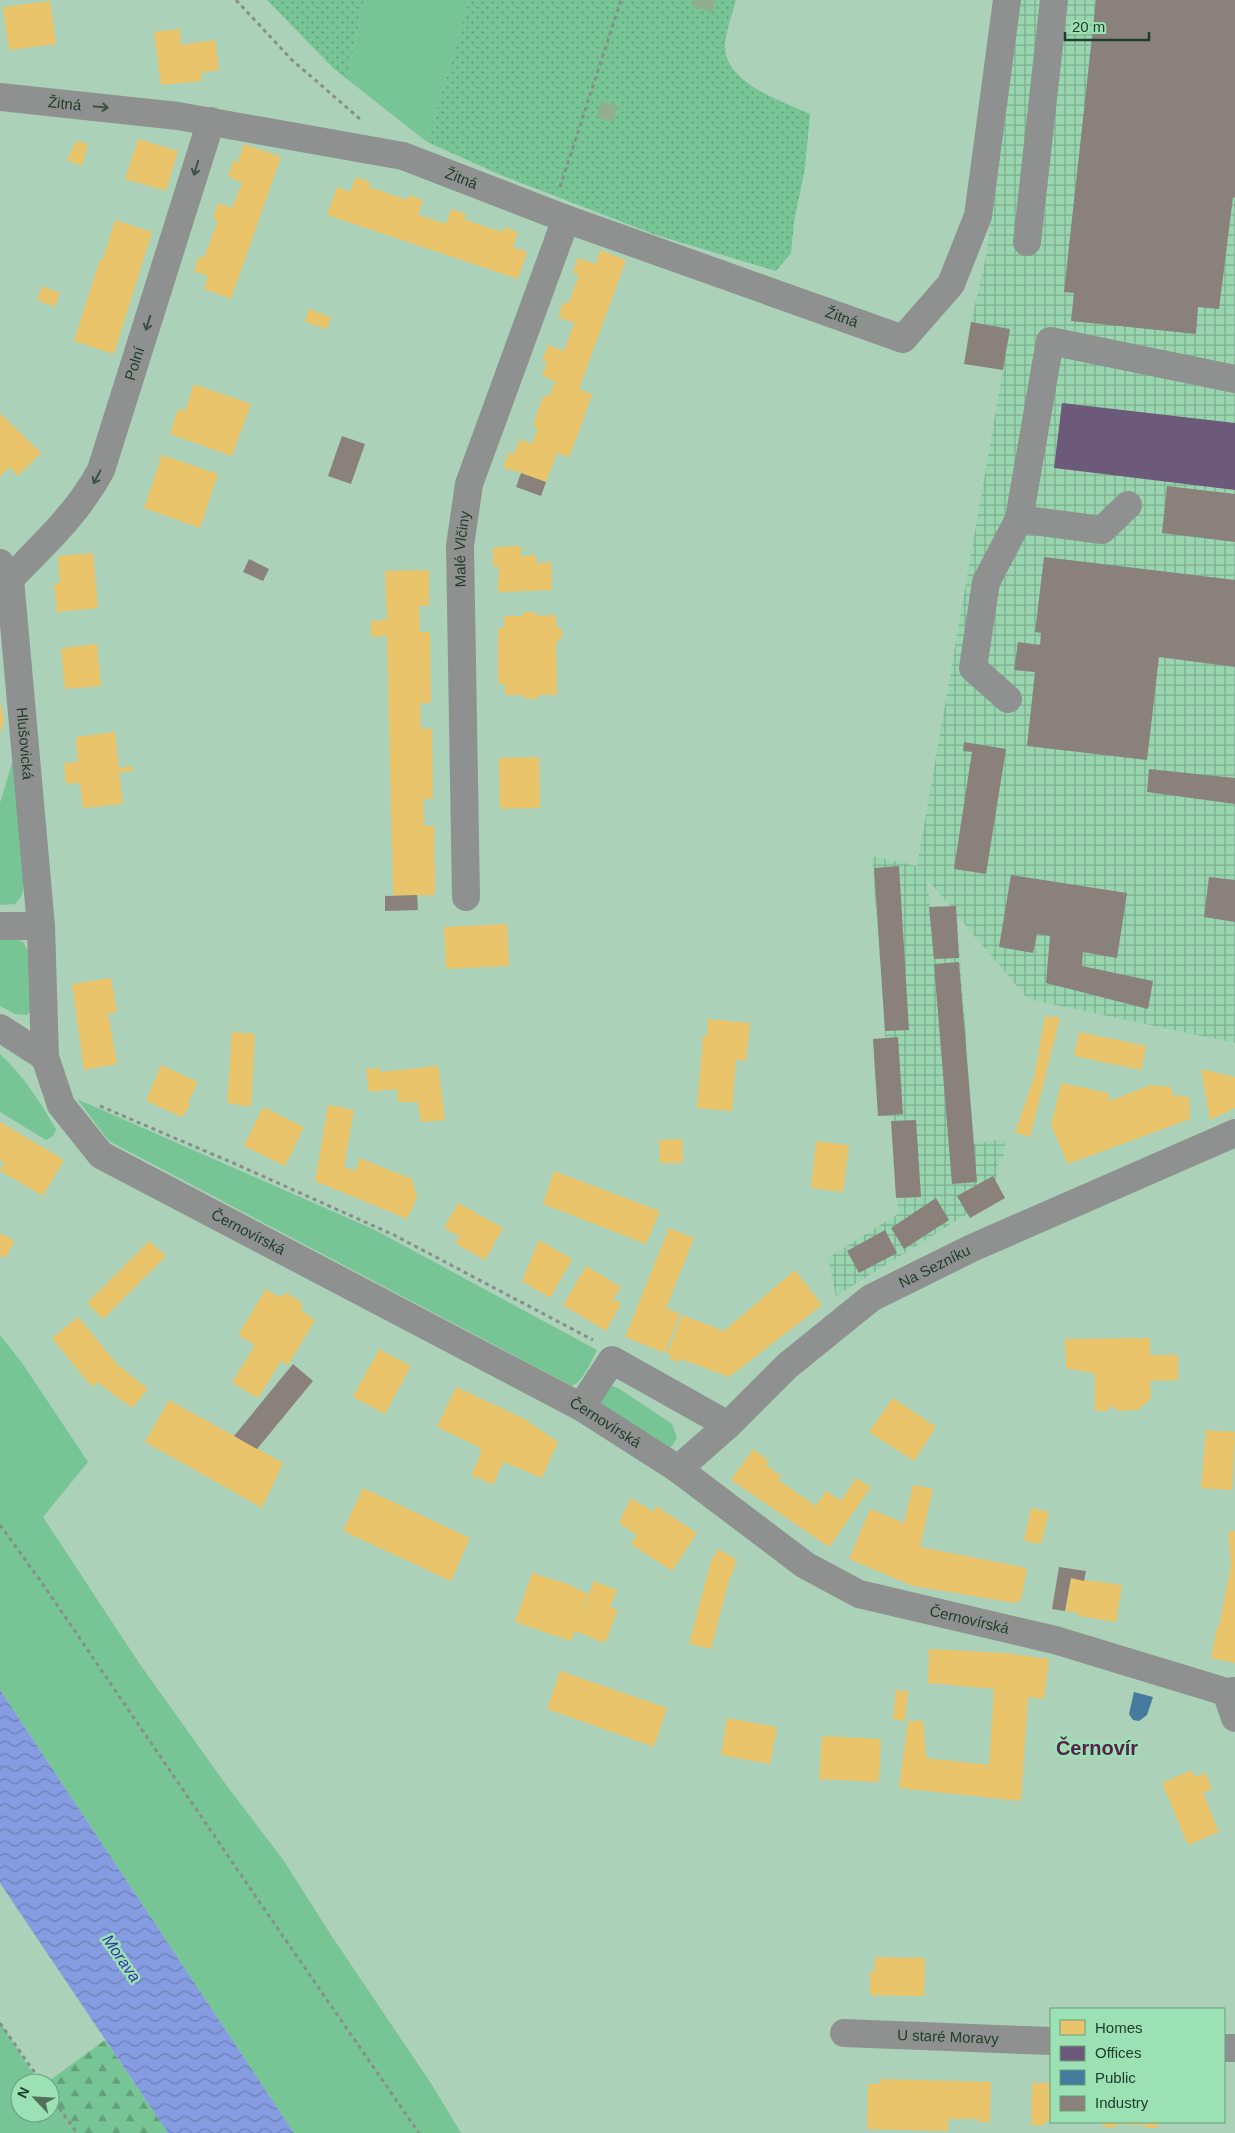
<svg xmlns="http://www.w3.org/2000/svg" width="1235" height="2133" font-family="Helvetica,sans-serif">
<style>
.industrial{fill:url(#industrial-grid);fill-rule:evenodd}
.grass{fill:#77c495}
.forest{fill:url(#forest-firs)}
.garden{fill:url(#garden-dots)}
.water{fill:url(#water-waves)}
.homes{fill:#e9c46a}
.offices{fill:#6d597a}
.public{fill:#457b9d}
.industry{fill:#8a817c}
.building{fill:#91af8d}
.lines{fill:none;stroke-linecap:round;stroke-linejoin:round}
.path{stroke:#878f8a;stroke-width:3;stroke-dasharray:4 4;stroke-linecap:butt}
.minor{stroke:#8e918f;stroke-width:28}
.oneway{stroke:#3c5244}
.labels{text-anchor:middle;stroke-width:5;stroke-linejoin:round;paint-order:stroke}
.street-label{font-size:15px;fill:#213d2b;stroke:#9be1b3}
.water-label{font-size:16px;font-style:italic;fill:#3431b0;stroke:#9be1b3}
.district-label{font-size:20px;font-weight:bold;fill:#57214e;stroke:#9be1b3}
</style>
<defs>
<pattern id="industrial-grid" width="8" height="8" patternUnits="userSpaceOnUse" patternTransform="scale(1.25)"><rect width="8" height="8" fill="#99d5ae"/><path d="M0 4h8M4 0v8" fill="none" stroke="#7cae8e"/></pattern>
<pattern id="forest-firs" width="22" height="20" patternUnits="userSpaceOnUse" patternTransform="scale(1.25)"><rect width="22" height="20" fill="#77c495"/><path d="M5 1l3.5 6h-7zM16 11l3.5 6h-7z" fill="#61a07a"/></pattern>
<pattern id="garden-dots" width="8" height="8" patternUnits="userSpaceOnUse" patternTransform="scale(1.25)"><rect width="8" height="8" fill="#77c495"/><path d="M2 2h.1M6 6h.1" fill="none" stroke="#61a07a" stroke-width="1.8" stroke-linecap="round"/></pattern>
<pattern id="water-waves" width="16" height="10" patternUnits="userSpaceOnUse" patternTransform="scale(1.25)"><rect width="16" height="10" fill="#859ce1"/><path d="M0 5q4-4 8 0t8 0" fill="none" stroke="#6c80b7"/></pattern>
</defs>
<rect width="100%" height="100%" fill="#abd1b8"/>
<path class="industrial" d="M1021 0H1235V1043L1028 999 957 915 974 1144 996 1140 1005 1141 1003 1160 999 1159 996 1181 1005 1198 970 1218 967 1214 836 1296 828 1258 898 1214 892 1116H878L873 1039 885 1038V1031L872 856 917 866 1003 370 1010 329 971 322 986 257ZM926 878 950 906 930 907Z"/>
<path class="grass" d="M364 0H469L427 142 347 79Z
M14 757 25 882 21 897 15 904 0 905V803Z
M10 937 23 942 31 955 35 1005 27 1015 15 1014 0 1006V938Z
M0 1054C23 1075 40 1102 56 1129L53 1136 46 1140 0 1112Z
M77 1099 375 1230 597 1350C591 1361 584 1380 572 1386L109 1141Z
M0 1335 22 1363 88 1462 43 1517 139 1663 224 1782 284 1861 331 1935 432 2085 461 2133H294L0 1690Z
M609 1385 618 1388 672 1424 677 1438 672 1446 667 1449 604 1409 599 1402Z
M0 2022 39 2083H20V2113H50V2098L74 2133H0Z"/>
<path class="forest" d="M105 2040 168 2133H74L50 2098V2083H46Z"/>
<path class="garden" d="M267 0H364L347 79 333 68Z
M469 0H736C732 14 726 31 725 45 724 83 782 101 810 114L805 168 794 222 791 253 776 271 656 235 501 175 427 142Z"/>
<path class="water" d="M0 1690 294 2133H168L0 1883Z"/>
<path class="homes" d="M50 1 56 44 9 50 3 7Z
M180 29 181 45 215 40 219 70 201 73 202 81 161 85 154 32Z
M138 139 178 151 166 191 125 179Z
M76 141 88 144 82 166 67 160Z
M244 144 281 157 231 299 204 289 208 276 194 271 199 256 204 258 218 220 213 218 218 203 232 208 242 183 228 176 233 161 238 162Z
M356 177 370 182 369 187 407 200 409 195 423 200 418 215 446 224 451 209 466 214 464 219 483 226 502 232 504 227 518 232 513 247 527 252 518 279 327 215 337 187 350 192Z
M115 220 152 232 114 354 74 341 100 259H103Z
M600 250 626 260 579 389 592 394 581 426 569 457 557 453 546 482 503 467 509 452 514 454 520 439 532 444 538 427 533 426 538 410 544 395 549 397 555 381 542 376 547 362 542 360 548 345 564 351 574 323 558 317 563 302 568 304 579 275 573 273 578 258 596 264Z
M42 286 60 293 55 307 37 300Z
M309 309 331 317 327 329 305 322Z
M194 384 251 404 232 456 170 434 178 409 185 411Z
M0 413 41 453 18 476 9 467 0 477Z
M162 455 218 474 200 528 144 508Z
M521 546V556L536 555V563L551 562 552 590 498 592 499 567H493V547Z
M93 553 98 608 57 612 54 584 60 583 58 556Z
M429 570V606H419L420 632H430L431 703H420L421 729H432L433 799H423L424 826H434L435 895 393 896 387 636 371 637V621L387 620 385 571Z
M523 612H536L537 616 556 615V625L562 630V637L556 643 557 695H538V699H524L525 695H505V684H498V628H504V616H523Z
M97 644 101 686 65 689 61 648Z
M0 701 4 719 1 732H0Z
M115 732 119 768 132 766 133 771 119 773 123 804 83 808 80 783 66 784 64 763 78 762 76 737Z
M539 757 540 808 500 809 499 758Z
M507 924 509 966 446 969 444 927Z
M111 978 117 1012 108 1013 117 1064 84 1070 72 984Z
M1045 1016 1060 1018 1030 1137 1015 1133 1034 1077Z
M708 1019 750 1023 746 1061 736 1060 732 1111 697 1108 703 1036H707Z
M232 1032 255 1034 251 1107 227 1103Z
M1079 1032 1146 1046 1141 1070 1074 1056Z
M161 1065 198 1082 188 1102 190 1106 182 1117 146 1101Z
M438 1066 445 1120 420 1122 422 1120 420 1118 418 1102H398L397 1089 369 1092 366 1069 380 1068V1072Z
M1201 1069 1235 1077V1108L1210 1120Z
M1061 1083 1108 1093 1109 1101 1151 1085 1172 1087V1095L1189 1097 1190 1119 1068 1164 1051 1125Z
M328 1105 354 1110 344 1167 356 1171 359 1158 412 1179 417 1198 407 1219 315 1181Z
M263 1107 304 1127 285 1166 244 1146Z
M0 1122 64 1160 43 1196 0 1171 4 1163 0 1161Z
M682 1139 683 1163H660L659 1140Z
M816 1141 849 1145 843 1192 811 1188Z
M554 1171 660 1211 646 1244 543 1204Z
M458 1203 503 1228 485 1260 455 1243 459 1236 444 1228Z
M669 1228 694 1238 666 1308 680 1314 665 1353 625 1337Z
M0 1233 15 1241 5 1258 0 1256Z
M539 1240 572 1259 550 1298 522 1281Z
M149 1241 166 1256 103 1319 87 1303Z
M586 1266 621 1287 613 1299 621 1304 606 1331 563 1305Z
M795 1270 822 1305 729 1377 681 1359 679 1362 669 1359 671 1355 667 1354 682 1315 724 1331Z
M266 1289 279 1297 287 1293 301 1302 302 1311 315 1320 288 1365 281 1361 258 1398 232 1383 255 1345 238 1335Z
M78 1317 118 1365 148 1389 132 1408 97 1382 92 1387 52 1338Z
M1150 1338V1355H1178V1380L1150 1381 1151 1398 1138 1410 1118 1411 1112 1405 1107 1411H1095V1374L1066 1368 1065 1339Z
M379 1349 411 1366 385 1414 353 1397Z
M456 1387 523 1418 558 1442 542 1478 503 1462 493 1485 471 1475 481 1454 479 1447 437 1427Z
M893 1398 936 1427 914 1461 869 1432Z
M169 1400 283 1463 262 1508 145 1442Z
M1206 1430 1235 1432 1232 1490 1201 1488Z
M753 1449 769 1461 766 1465 781 1476 778 1480 816 1506 826 1491 841 1501 856 1478 871 1487 829 1547 731 1480Z
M913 1485 933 1489 920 1547 1027 1568 1021 1599 1015 1603 913 1586 849 1559 870 1509 904 1523Z
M363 1488 470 1538 451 1581 343 1531Z
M631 1498 653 1512 656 1506 697 1533 672 1571 631 1544 637 1535 619 1523Z
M1031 1508 1049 1512 1041 1544 1024 1541Z
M1235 1531V1663L1211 1658 1217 1627H1219L1231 1564 1228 1532Z
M718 1549 737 1560 729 1581 711 1649 689 1644 711 1561Z
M532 1573 574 1586 573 1588 588 1593 578 1622 594 1581 617 1590 610 1607 618 1610 605 1643 575 1631 571 1641 515 1622Z
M1071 1578 1122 1585 1116 1622 1078 1616 1079 1613 1065 1611Z
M929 1649 1005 1653 1049 1659 1044 1699 1028 1697 1021 1801 899 1788 908 1721H923L926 1758 989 1765 994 1689 928 1683Z
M560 1671 667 1708 654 1747 547 1709Z
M896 1690 908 1691 905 1721 893 1719Z
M727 1718 777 1727 770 1764 721 1755Z
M822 1736 881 1739 879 1782 819 1779Z
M1192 1770 1195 1777 1206 1773 1212 1789 1203 1793 1219 1832 1188 1845 1162 1783Z
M875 1957 925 1958 924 1996 870 1995V1971H875Z
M880 2079 991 2082 990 2122H978V2119H948V2131L867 2129 868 2084H880Z
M1032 2083H1051V2122H1044L1043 2126 1031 2125Z
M1098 2122H1158L1157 2128H1145L1146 2125 1116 2124 1115 2128 1104 2127 1103 2124 1098 2123Z"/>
<path class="offices" d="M1062 403 1235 423V490L1054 468Z"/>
<path class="public" d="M1134 1692 1153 1697 1147 1715 1139 1721 1133 1720 1129 1714Z"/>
<path class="industry" d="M1096 0H1235V198L1233 197 1219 309 1198 307 1196 334 1071 321 1074 293 1064 292Z
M971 322 1010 329 1003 370 964 364Z
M342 436 365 444 351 484 328 476Z
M521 473 546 482 541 496 516 487Z
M1167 486 1235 494V542L1162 533Z
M1044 557 1235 580V667L1159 657 1147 760 1027 746 1035 672 1014 670 1018 642 1040 645 1041 633 1035 632Z
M249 559 269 569 263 581 243 572Z
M964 742 1006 749 986 874 954 869 972 752 963 751Z
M1149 769 1235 778V804L1147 792Z
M899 866 909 1030 885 1031 874 868Z
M1011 875 1127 893 1117 958 1083 952 1082 966 1153 981 1148 1009 1046 983 1050 936 1037 934 1033 953 999 947Z
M1209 877 1235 880V922L1204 917Z
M417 895 418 910 385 911V896Z
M956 906 959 958 934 959 929 907Z
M959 962 977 1182 952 1184 934 964Z
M898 1037 903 1114 878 1116 873 1039Z
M916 1120 921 1197 896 1198 891 1121Z
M993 1176 1005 1198 970 1218 957 1196Z
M936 1198 949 1220 904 1249 891 1228Z
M885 1230 897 1253 859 1273 847 1251Z
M293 1364 313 1381 257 1449 234 1436Z
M1059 1567 1086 1571 1084 1581 1071 1578 1065 1611 1052 1609Z"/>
<path class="building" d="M693 0H716L712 12 692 6Z
M601 101 618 106 613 122 597 117Z"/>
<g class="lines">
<path class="path" d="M236 0 292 60 360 119
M560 187 621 0
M100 1106 240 1166 394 1235 593 1340
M0 1525 42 1583 267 1913 419 2133
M0 2023 42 2083
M50 2095 77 2133"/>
<g class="minor">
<path id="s1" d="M0 97 178 116 403 156 566 219 903 339 951 284 978 216 1007 0"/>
<path d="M1027 242 1054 0"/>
<path d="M1019 519 1102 530 1128 505"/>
<path id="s2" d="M0 563 10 579 41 926 45 1057 61 1105 101 1155 581 1407 678 1469 805 1565 859 1594 1055 1640 1226 1692 1235 1691"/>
<path id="s3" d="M10 579C44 544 78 513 101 470L211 121"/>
<path d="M1008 699 973 668 986 582 1019 519 1050 341 1235 379"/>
<path id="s4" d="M466 897 460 546 469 484 566 219"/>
<path d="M0 926H41"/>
<path d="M0 1028 45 1057"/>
<path d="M581 1407 612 1360 728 1425"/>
<path id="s5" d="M678 1469 728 1425 787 1366 871 1298 972 1248 1235 1133"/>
<path d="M1226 1692 1235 1718"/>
<path id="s6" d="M844 2033 1051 2041"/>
<path d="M1224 2048H1235"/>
</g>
</g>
<defs><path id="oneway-shaft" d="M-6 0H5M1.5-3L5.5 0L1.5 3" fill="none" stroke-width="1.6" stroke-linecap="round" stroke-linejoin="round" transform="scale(1.25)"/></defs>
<g class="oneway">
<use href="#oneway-shaft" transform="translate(101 107) rotate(6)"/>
<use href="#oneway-shaft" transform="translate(196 168) rotate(107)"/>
<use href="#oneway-shaft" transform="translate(148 323) rotate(107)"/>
<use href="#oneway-shaft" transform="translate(97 477) rotate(118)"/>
</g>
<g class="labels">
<g class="street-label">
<text dy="5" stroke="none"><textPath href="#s1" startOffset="65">Žitná</textPath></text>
<text dy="5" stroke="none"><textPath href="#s1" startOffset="470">Žitná</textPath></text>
<text dy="5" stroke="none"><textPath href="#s1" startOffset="875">Žitná</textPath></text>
<text dy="5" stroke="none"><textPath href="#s3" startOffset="254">Polní</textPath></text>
<text dy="5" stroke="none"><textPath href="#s4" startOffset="348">Malé Vlčiny</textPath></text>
<text dy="5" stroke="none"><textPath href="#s2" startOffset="184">Hlušovická</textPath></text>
<text dy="5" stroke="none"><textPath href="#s2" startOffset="779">Černovírská</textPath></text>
<text dy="5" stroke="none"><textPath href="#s5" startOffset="329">Na Sezníku</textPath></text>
<text dy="5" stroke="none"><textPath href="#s2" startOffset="1184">Černovírská</textPath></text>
<text dy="5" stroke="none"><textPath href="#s2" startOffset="1604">Černovírská</textPath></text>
<text dy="5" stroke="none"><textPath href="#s6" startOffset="104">U staré Moravy</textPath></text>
</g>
<g class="water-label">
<text transform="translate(122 1958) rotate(55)" y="6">Morava</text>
</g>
<g class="district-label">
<text x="1097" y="1755">Černovír</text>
</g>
</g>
<rect x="1050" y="2008" width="175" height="115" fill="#9be1b3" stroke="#6a9f7d"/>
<rect x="1060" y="2020" width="25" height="15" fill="#e9c46a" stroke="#6a9f7d"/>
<text x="1095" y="2033" font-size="15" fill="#213d2b">Homes</text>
<rect x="1060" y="2046" width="25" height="15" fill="#6d597a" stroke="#6a9f7d"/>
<text x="1095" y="2058" font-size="15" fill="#213d2b">Offices</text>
<rect x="1060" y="2070" width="25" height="15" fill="#457b9d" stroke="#6a9f7d"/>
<text x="1095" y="2083" font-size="15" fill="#213d2b">Public</text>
<rect x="1060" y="2096" width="25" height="15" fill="#8a817c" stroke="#6a9f7d"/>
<text x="1095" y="2108" font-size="15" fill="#213d2b">Industry</text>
<g transform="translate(35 2098) rotate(295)"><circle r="24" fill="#9be1b3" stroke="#6a9f7d"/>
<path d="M0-4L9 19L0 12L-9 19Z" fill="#51715c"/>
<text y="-8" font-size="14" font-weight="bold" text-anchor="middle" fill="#213d2b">N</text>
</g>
<path d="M1065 32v8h84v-8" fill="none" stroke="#213d2b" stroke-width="2.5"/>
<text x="1072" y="32" font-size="15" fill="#213d2b" stroke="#9be1b3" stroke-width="4" paint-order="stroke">20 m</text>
</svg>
